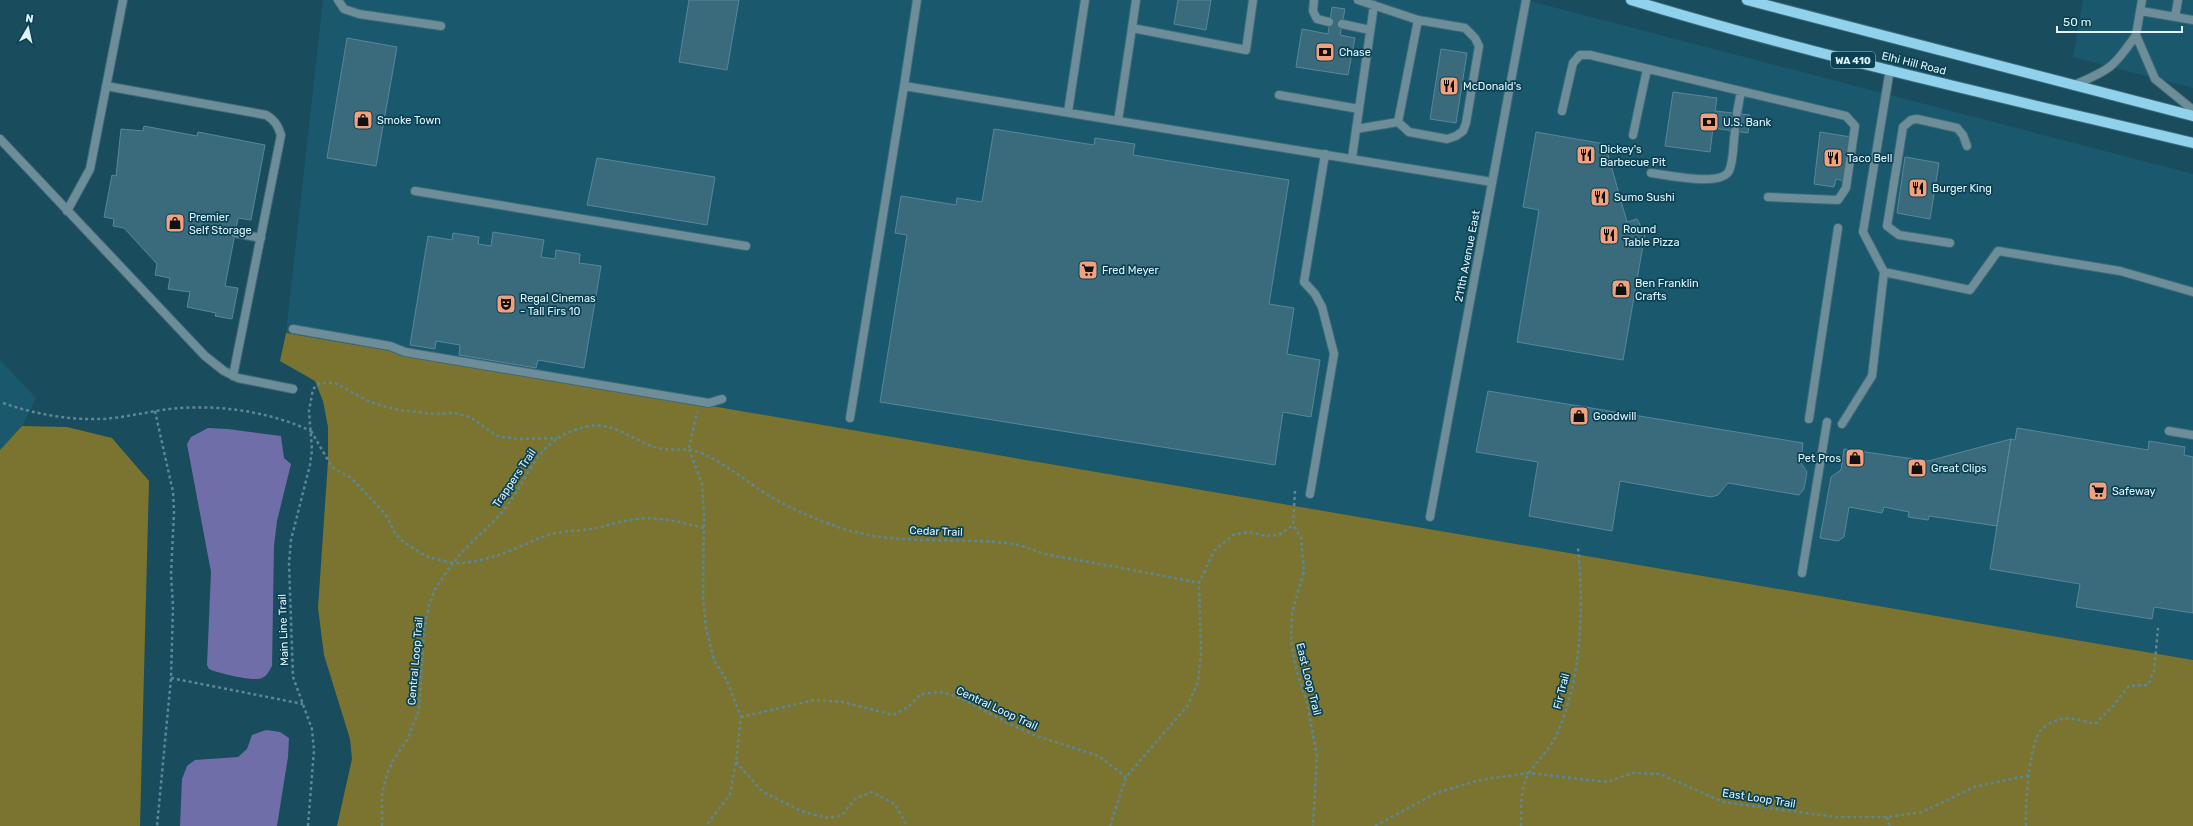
<svg xmlns="http://www.w3.org/2000/svg" width="2193" height="826" font-family="Rubik,sans-serif">
<style>
.built{fill:#1a596d}
.forest{fill:#7a7430}
.water{fill:#6f6ea8}
.building{fill:#396b7d;stroke:#56889a}
.lines{fill:none;stroke-linecap:round;stroke-linejoin:round}
.lane-casing{stroke:#3d6a7a;stroke-width:10}
.street-casing{stroke:#3d6a7a;stroke-width:10}
.primary-casing{stroke:#3d6a7a;stroke-width:12}
.path{stroke:#5e8794;stroke-width:2.5;stroke-dasharray:3 3;stroke-linecap:butt}
.lane{stroke:#6d8d99;stroke-width:8}
.street{stroke:#6d8d99;stroke-width:8}
.primary{stroke:#90d2ec;stroke-width:10}
.labels{text-anchor:middle;stroke-width:3.5;stroke-linejoin:round;paint-order:stroke}
.shield{fill:#0b4152;stroke:#a0bec9;stroke-width:1}
.shield-label{font-size:10px;font-weight:bold;fill:#e0f4fc}
.poi-label{font-size:11px;fill:#e0f4fc;stroke:#0b4152;text-anchor:start}
.street-label{font-size:11px;fill:#e0f4fc;stroke:#0b4152}
</style>
<rect width="100%" height="100%" fill="#194c5d"/>
<path class="built" d="M323 0H1526L2193 174V660L286 333Z
M2083 0H2193V88L2073 57Z
M0 360 36 398 22 426 0 450Z"/>
<path class="forest" d="M286 333 2193 660V826H337L352 759 350 739 324 655 318 608 328 461V427L323 401 315 381 280 361Z
M22 426 67 427 112 438 149 481 140 826H0V450Z"/>
<path class="water" d="M208 428 228 429 281 436 284 458 291 464 277 521 274 546 272 666C269 671 267 676 262 678 253 682 218 673 209 669L207 665 211 572 187 444 191 437Z
M266 730 280 732 289 738 288 757 277 826H180L182 779 187 766 195 760 238 757 247 749 252 735Z"/>
<path class="building" d="M689 0H739L727 70 679 62Z
M1178 0H1211L1206 30 1174 24Z
M1332 7 1345 9 1340 35 1355 38 1348 75 1296 67 1302 29 1328 34Z
M347 38 397 47 376 166 327 158Z
M1441 49 1467 53 1456 123 1430 119Z
M1673 92 1717 98 1715 111 1750 115 1748 133 1713 128 1710 152 1665 146Z
M144 126 197 136 198 132 265 145 251 220 238 218 225 286 238 288 232 319 215 316 216 313 187 307 190 292 168 289 170 278 155 275 157 264 124 228 113 226 114 219 104 217 112 175 116 176 121 129 143 131Z
M994 129 1094 145 1095 138 1135 144 1133 155 1289 180 1269 304 1294 308 1287 354 1320 360 1311 417 1283 412 1275 465 880 402 907 235 895 233 901 196 956 205 957 198 982 202Z
M1536 132 1605 144 1627 222 1637 219 1645 234 1623 360 1517 342 1539 210 1523 207Z
M1820 132 1851 137 1844 181 1836 179 1834 187 1814 184Z
M1905 157 1939 163 1930 219 1897 213Z
M597 158 715 177 707 225 587 205Z
M493 232 544 240 541 257 555 259 556 250 580 254 579 263 601 266 584 368 538 360 536 368 459 355 460 345 436 341 435 349 410 345 428 236 452 240 453 233 479 237 478 244 491 246Z
M1488 391 1803 443 1801 463 1807 472 1804 489 1799 495 1728 483 1718 495 1711 497 1620 481 1612 531 1529 516 1538 462 1476 452Z
M2017 428 2148 450 2149 441 2185 447 2184 455 2193 457V613L2154 607 2152 619 2076 607 2080 584 1990 569 2011 439 2015 440Z
M2011 439 1997 526 1929 516 1928 520 1908 517 1909 512 1884 507 1882 513 1849 507 1844 537 1838 541 1820 538 1831 477 1841 470 1844 449 1928 461Z"/>
<g class="lines">
<defs>
<path id="lane" d="M338 0 344 9 359 14 441 26
M1136 0 1132 28 1246 50 1253 0
M1314 0 1313 11 1317 19 1329 22
M2141 11 2193 20
M2175 17 2178 0
M1342 24 1370 30
M2136 35 2142 0
M2074 85C2110 70 2114 67 2136 35L2155 79 2193 110
M106 86 266 115C275 120 278 126 281 135L233 376
M904 86 917 0
M1279 95 1359 109 1352 158
M1359 109 1374 5
M1562 111 1573 63 1580 55H1590L1846 116 1855 126 1846 188 1838 200 1768 197
M1068 112 1085 0
M1737 113 1741 91
M1118 121 1132 28
M1398 122 1409 132 1447 139 1456 136 1463 131 1466 123 1479 46 1475 38 1465 28 1418 20
M1356 129 1398 122 1418 20 1358 0
M1633 135 1647 69
M0 139 205 356 224 371 238 378 293 389
M1651 173C1667 175 1721 187 1729 171 1734 160 1733 143 1735 131
M415 191 746 246
M67 211 90 169 123 0
M235 233 261 238
M1950 243 1899 235 1887 226 1903 127 1911 120 1917 119 1957 128 1963 135 1967 146
M1884 272 1970 290 1998 251 2120 271 2193 292
M293 329 390 346 405 352 709 403 722 399
M850 418 904 86 1492 182
M1809 419 1838 228
M1842 424 1872 376 1884 272 1863 232 1890 69
M2169 431 2193 435
M1310 494 1334 354 1322 307 1315 294 1304 282 1325 154
M1802 573 1827 422"/>
<path id="street" d="M1430 517 1526 0"/>
<path id="primary" d="M1631 0C1816 56 2005 98 2193 143
M1747 0 2193 116"/>
</defs>
<use href="#lane" class="lane-casing"/>
<use href="#street" class="street-casing"/>
<use href="#primary" class="primary-casing"/>
<path class="path" d="M3 403C35 414 67 420 101 419 122 418 142 413 162 410 210 403 266 410 311 431
M155 411 173 492 174 512 171 575 173 606 171 678 157 826
M311 431 332 467 351 478 362 489 386 515 396 535 405 543 428 557 453 563C467 544 487 530 502 512 533 475 533 438 589 426 613 422 631 439 652 446 669 453 684 446 701 453 727 464 749 484 773 498 793 510 816 519 838 527 894 547 956 536 1014 544 1026 546 1038 553 1050 555 1100 564 1150 573 1199 583
M689 448 697 412
M689 449 702 484 704 516 703 597 706 628 714 660 727 681 741 717 736 762 730 794 706 826
M1295 491 1293 525 1301 537 1304 571 1292 613 1291 639 1295 665 1307 703 1317 756 1313 826
M171 678 303 704
M741 717 814 700 843 702 893 715 908 707 921 694 942 692 962 699 1010 724 1039 737 1099 756 1126 777
M736 762 763 792 801 811 827 818 842 815 855 799 872 792 895 804 907 826
M1887 817 1890 826
M308 826 314 750 312 729 293 677 289 563 291 540 310 465 312 450 309 411 313 389 320 383H335L370 402 393 409 433 414 454 413 470 417 497 436 518 439 557 438
M382 826V794L387 774 394 759 407 740 419 710 424 631 429 605 436 587 453 563C489 563 512 549 545 536 559 531 576 531 591 529 604 527 616 522 629 520 655 515 680 522 704 528
M1110 826 1126 777 1188 705 1198 682 1201 653 1199 583 1214 551 1233 535 1249 532 1266 536 1279 535 1293 525
M1375 826 1436 793 1480 780 1529 773 1607 782 1633 773 1660 774 1723 802 1836 817H1887L1922 812 1974 787 2030 775
M1521 826C1521 810 1520 787 1529 773 1538 760 1549 750 1556 736 1582 679 1584 609 1578 548
M2026 826C2025 806 2029 747 2040 731 2043 728 2051 722 2055 721 2068 715 2082 721 2095 724L2112 707 2129 686 2148 685 2154 671 2158 628"/>
<use href="#lane" class="lane"/>
<use href="#street" class="street"/>
<use href="#primary" class="primary"/>
</g>
<defs>
<symbol id="bank-square" viewBox="-11 -11 22 22"><rect x="-9" y="-9" width="18" height="18" rx="4" fill="#f2a17e" stroke="#0b4152"/><path d="M-6-4H6V4H-6ZM0-2.3a2.3 2.3 0 1 0 0 4.6a2.3 2.3 0 1 0 0-4.6Z" fill="#111"/></symbol>
<symbol id="restaurant-square" viewBox="-11 -11 22 22"><rect x="-9" y="-9" width="18" height="18" rx="4" fill="#f2a17e" stroke="#0b4152"/><path d="M-5-6h1v4h1v-4h1v4h1v-4h1v5L-1.5 .5V6h-2V.5L-5-1ZM5-6V6H3V1.5H1.5Q1.5-4 5-6Z" fill="#111"/></symbol>
<symbol id="shop-square" viewBox="-11 -11 22 22"><rect x="-9" y="-9" width="18" height="18" rx="4" fill="#f2a17e" stroke="#0b4152"/><path d="M-5-2.5h2.3a2.7 3.5 0 0 1 5.4 0H5L5.5 6h-11ZM-1.5-2.5h3a1.5 2.3 0 0 0-3 0Z" fill="#111"/></symbol>
<symbol id="supermarket-square" viewBox="-11 -11 22 22"><rect x="-9" y="-9" width="18" height="18" rx="4" fill="#f2a17e" stroke="#0b4152"/><path d="M-6-5.5h2.5l.6 2H6L4.5 2H-2.5L-4.4-4H-6ZM-1.5 3.2a1.3 1.3 0 1 0 .1 0ZM3 3.2a1.3 1.3 0 1 0 .1 0Z" fill="#111"/></symbol>
<symbol id="theatre-square" viewBox="-11 -11 22 22"><rect x="-9" y="-9" width="18" height="18" rx="4" fill="#f2a17e" stroke="#0b4152"/><path d="M-5-5.5Q0-4 5-5.5V0Q5 5 0 6Q-5 5-5 0ZM-3.3-2.5H-1v1.5H-3.3ZM1-2.5H3.3v1.5H1ZM-2.8 1Q0 5.5 2.8 1Z" fill="#111"/></symbol>
</defs>
<g fill-rule="evenodd">
<use href="#bank-square" x="1314" y="41" width="22" height="22"/>
<use href="#restaurant-square" x="1438" y="75" width="22" height="22"/>
<use href="#shop-square" x="352" y="109" width="22" height="22"/>
<use href="#bank-square" x="1698" y="111" width="22" height="22"/>
<use href="#restaurant-square" x="1575" y="144" width="22" height="22"/>
<use href="#restaurant-square" x="1822" y="147" width="22" height="22"/>
<use href="#restaurant-square" x="1907" y="177" width="22" height="22"/>
<use href="#restaurant-square" x="1589" y="186" width="22" height="22"/>
<use href="#shop-square" x="164" y="212" width="22" height="22"/>
<use href="#restaurant-square" x="1598" y="224" width="22" height="22"/>
<use href="#supermarket-square" x="1077" y="259" width="22" height="22"/>
<use href="#shop-square" x="1610" y="278" width="22" height="22"/>
<use href="#theatre-square" x="495" y="293" width="22" height="22"/>
<use href="#shop-square" x="1568" y="405" width="22" height="22"/>
<use href="#shop-square" x="1844" y="447" width="22" height="22"/>
<use href="#shop-square" x="1906" y="457" width="22" height="22"/>
<use href="#supermarket-square" x="2087" y="480" width="22" height="22"/>
</g>
<g class="labels">
<rect class="shield" x="1831" y="52" width="44" height="16" rx="3"/>
<g class="shield-label">
<text x="1853" y="64">WA 410</text>
</g>
<g class="poi-label">
<text x="1339" y="56">Chase</text>
<text x="1463" y="90">McDonald's</text>
<text x="377" y="124">Smoke Town</text>
<text x="1723" y="126">U.S. Bank</text>
<text x="1600" y="153">Dickey's<tspan x="1600" dy="13">Barbecue Pit</tspan></text>
<text x="1847" y="162">Taco Bell</text>
<text x="1932" y="192">Burger King</text>
<text x="1614" y="201">Sumo Sushi</text>
<text x="189" y="221">Premier<tspan x="189" dy="13">Self Storage</tspan></text>
<text x="1623" y="233">Round<tspan x="1623" dy="13">Table Pizza</tspan></text>
<text x="1102" y="274">Fred Meyer</text>
<text x="1635" y="287">Ben Franklin<tspan x="1635" dy="13">Crafts</tspan></text>
<text x="520" y="302">Regal Cinemas<tspan x="520" dy="13">- Tall Firs 10</tspan></text>
<text x="1593" y="420">Goodwill</text>
<text x="1841" y="462" text-anchor="end">Pet Pros</text>
<text x="1931" y="472">Great Clips</text>
<text x="2112" y="495">Safeway</text>
</g>
<g class="street-label">
<text transform="translate(1914 63) rotate(14)" y="4">Elhi Hill Road</text>
<text transform="translate(1467 256) rotate(-79)" y="4">211th Avenue East</text>
<text transform="translate(514 478) rotate(-56)" y="4">Trappers Trail</text>
<text transform="translate(936 531) rotate(2)" y="4">Cedar Trail</text>
<text transform="translate(283 630) rotate(-92)" y="4">Main Line Trail</text>
<text transform="translate(415 661) rotate(-85)" y="4">Central Loop Trail</text>
<text transform="translate(1309 679) rotate(76)" y="4">East Loop Trail</text>
<text transform="translate(1561 691) rotate(-76)" y="4">Fir Trail</text>
<text transform="translate(997 708) rotate(25)" y="4">Central Loop Trail</text>
<text transform="translate(1759 798) rotate(9)" y="4">East Loop Trail</text>
</g>
</g>
<g transform="translate(28 28) rotate(9)" stroke="#0b4152" stroke-width="3" paint-order="stroke">
<path d="M0-3L7 15L0 10L-7 15Z" fill="#e0f4fc"/>
<text y="-6" font-size="11" font-weight="bold" text-anchor="middle" fill="#e0f4fc">N</text>
</g>
<path d="M2057 26v6h125v-6" fill="none" stroke="#e0f4fc" stroke-width="2"/>
<text x="2063" y="26" font-size="12" fill="#e0f4fc" stroke="#0b4152" stroke-width="3" paint-order="stroke">50 m</text>
</svg>
